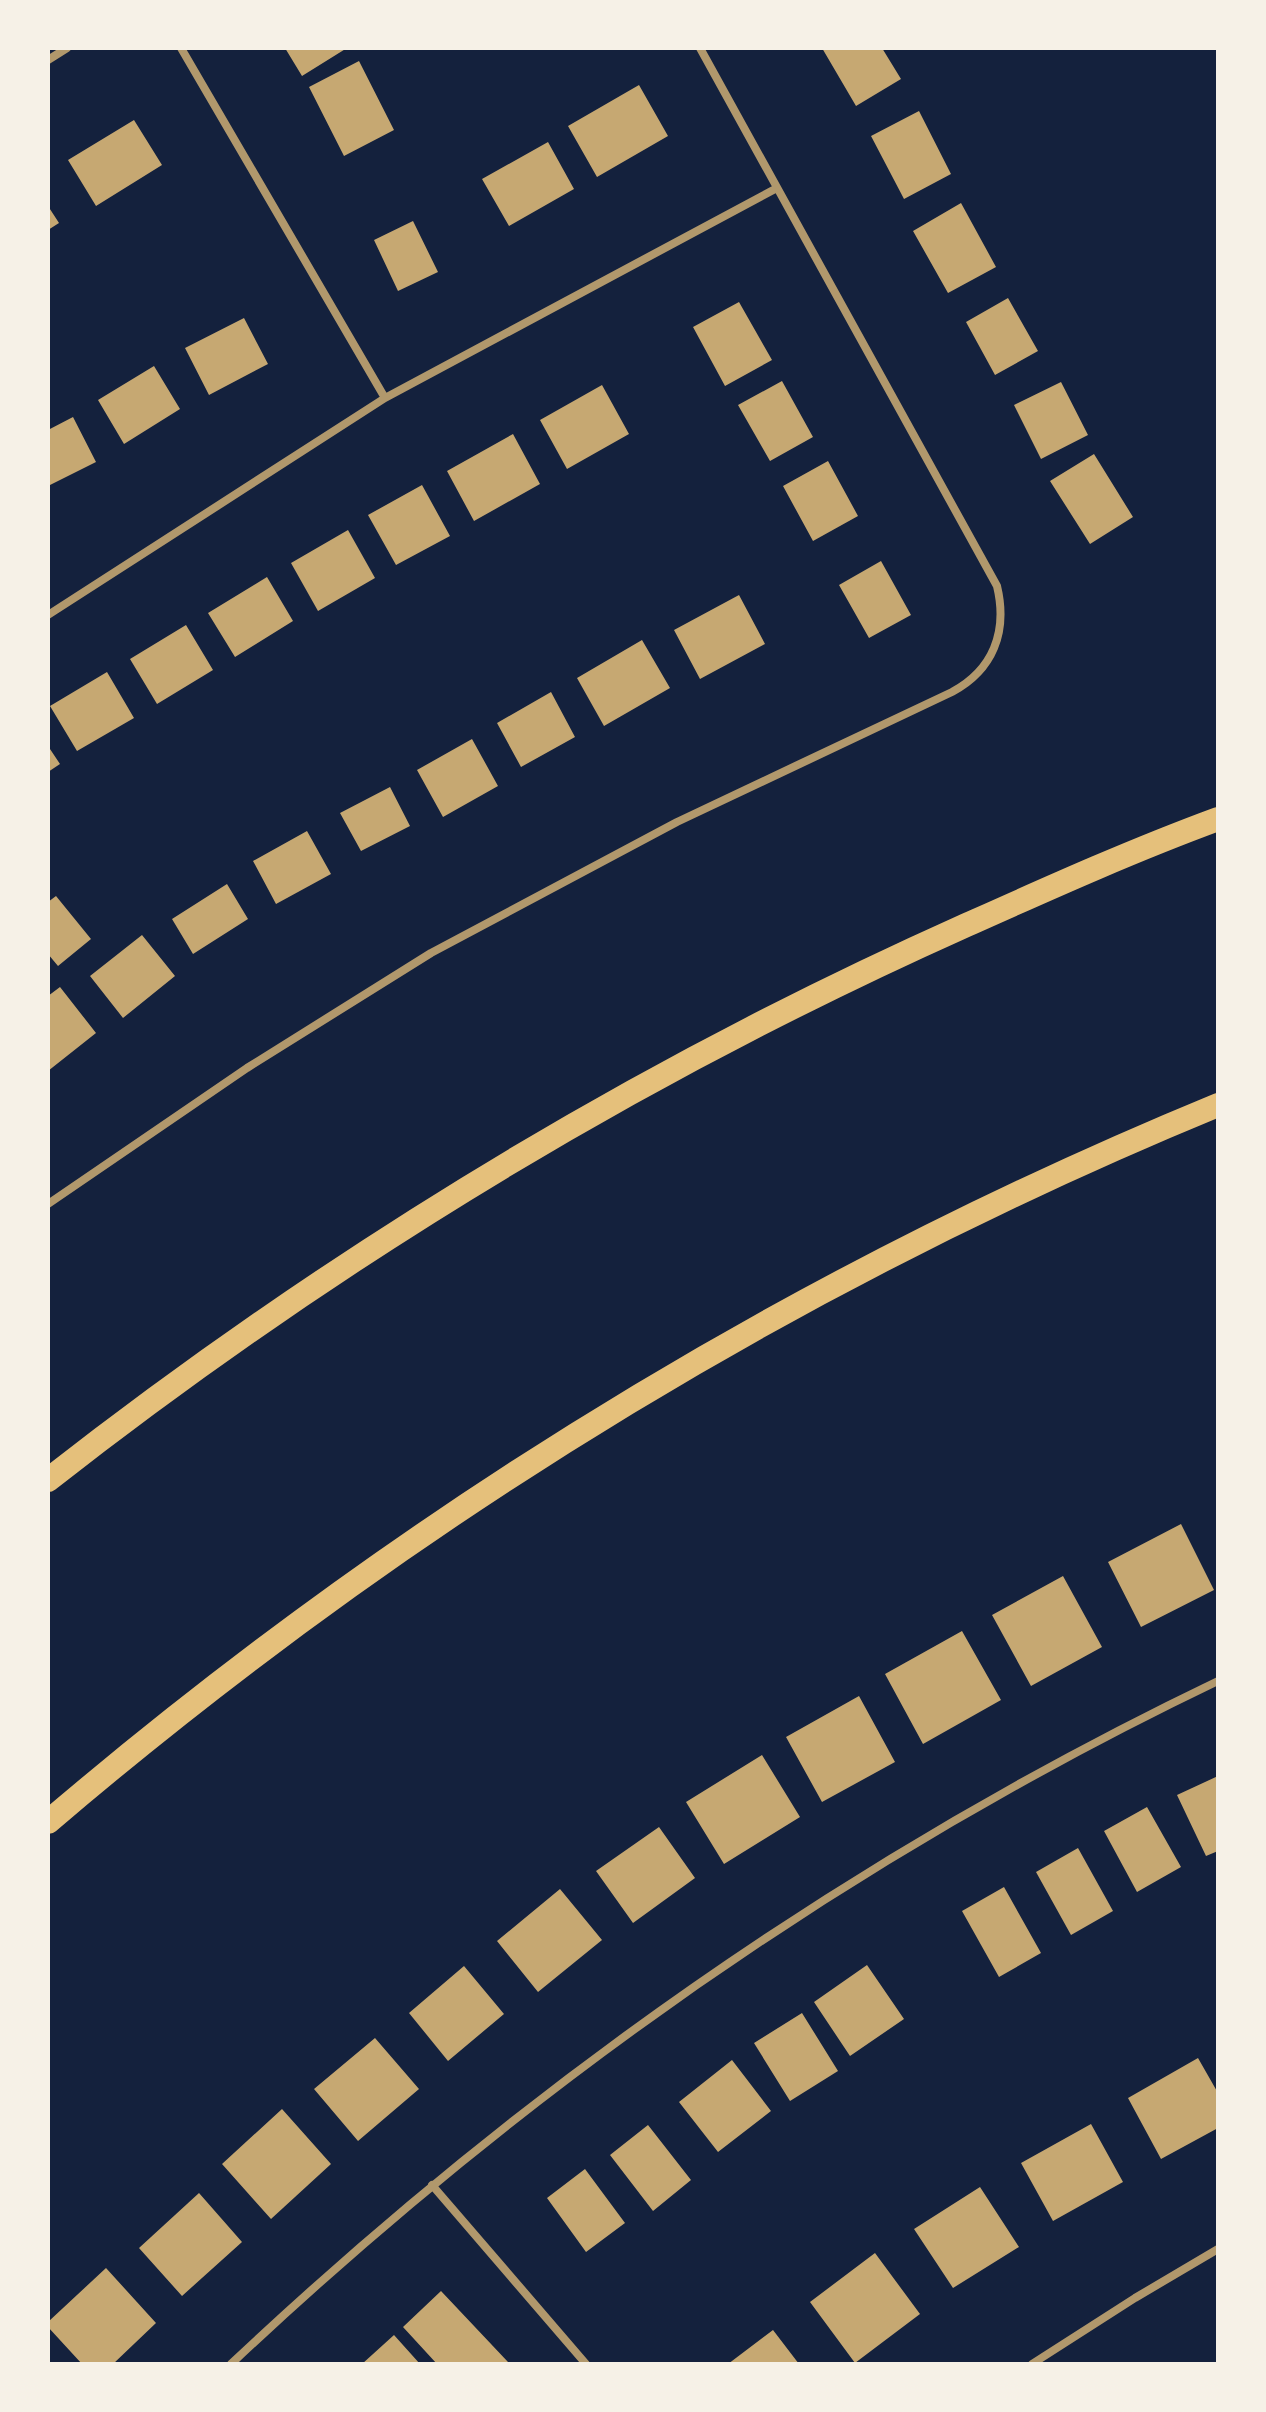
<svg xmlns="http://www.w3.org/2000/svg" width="1266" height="2412" font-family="Helvetica,sans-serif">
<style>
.building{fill:#c6a872}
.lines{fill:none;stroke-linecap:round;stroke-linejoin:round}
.minor{stroke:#b1986c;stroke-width:8}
.motorway{stroke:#e5c07b;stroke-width:24}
</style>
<rect width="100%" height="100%" fill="#14213d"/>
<path class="building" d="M285 48H347L302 76Z
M822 48H882L901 79 856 106Z
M359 61 394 130 344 156 309 87Z
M639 85 668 136 597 177 568 126Z
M919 111 951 174 904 199 871 136Z
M134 120 162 165 96 206 68 160Z
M548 142 574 189 509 226 482 179Z
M961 203 996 267 948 293 913 231Z
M48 206 59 223 48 230Z
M413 221 438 272 398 291 374 240Z
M1008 298 1038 351 995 375 966 322Z
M739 302 772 360 725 386 693 327Z
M244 318 268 364 209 395 185 348Z
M154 366 180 409 124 444 98 400Z
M782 381 813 437 770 461 738 405Z
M1061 382 1088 435 1041 459 1014 405Z
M602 385 629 434 567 469 540 420Z
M73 417 96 462 48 486V430Z
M513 434 540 484 474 521 447 471Z
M1094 454 1133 517 1090 544 1050 481Z
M828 461 858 516 813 541 783 486Z
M422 485 450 536 396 565 368 515Z
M348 530 375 578 318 611 291 563Z
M881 561 911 615 869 638 839 585Z
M267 577 293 621 235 657 208 613Z
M739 595 765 644 700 679 674 630Z
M186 625 213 670 157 704 130 659Z
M642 640 670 688 604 726 577 678Z
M107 672 134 718 77 751 50 706Z
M551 692 575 737 521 767 497 723Z
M472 739 498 786 443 817 417 770Z
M48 746 60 764 48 772Z
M390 787 410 826 361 851 340 813Z
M307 831 331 874 276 904 253 861Z
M227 884 248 919 193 954 172 919Z
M56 896 91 939 58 966 48 954V902Z
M142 935 175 976 123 1018 90 976Z
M60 987 96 1033 48 1071V996Z
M1181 1524 1214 1590 1141 1627 1108 1562Z
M1063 1576 1102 1647 1031 1686 992 1615Z
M962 1631 1001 1700 923 1744 885 1674Z
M859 1696 895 1762 822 1802 786 1737Z
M762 1755 800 1817 724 1864 686 1802Z
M1218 1776V1851L1206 1856 1177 1795Z
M1147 1807 1181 1867 1137 1892 1104 1831Z
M659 1827 695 1878 633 1923 596 1871Z
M1078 1848 1113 1911 1071 1935 1036 1872Z
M1004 1887 1041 1953 999 1977 962 1911Z
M560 1889 602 1940 538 1992 497 1941Z
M867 1965 904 2019 850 2056 814 2002Z
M464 1966 504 2014 448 2061 409 2013Z
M802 2013 838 2071 790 2101 754 2043Z
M375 2038 419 2089 358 2141 314 2089Z
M1198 2058 1218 2093V2128L1161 2159 1128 2098Z
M732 2060 771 2111 718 2152 679 2102Z
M282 2109 331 2164 271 2219 222 2164Z
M1091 2124 1123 2182 1053 2221 1021 2163Z
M648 2125 691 2180 653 2211 610 2155Z
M585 2169 625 2223 586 2252 547 2198Z
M980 2187 1019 2247 953 2288 914 2229Z
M199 2193 242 2242 182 2296 139 2248Z
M875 2253 920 2314 855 2363 810 2302Z
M106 2268 156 2323 113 2364H82L48 2327V2322Z
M441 2291 508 2362 506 2364H437L403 2327Z
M773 2330 799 2364H728Z
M394 2335 420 2364H362Z"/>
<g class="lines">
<path class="minor" d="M181 48 385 398
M48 60 67 48
M48 615 385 398 777 188
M48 1204 247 1068 431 953 677 822 952 692C993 670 1008 632 997 586L700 48
M432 2185 586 2364
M231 2364C525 2087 853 1856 1218 1681
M1032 2364 1135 2298 1218 2249"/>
<path class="motorway" d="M48 1480C329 1260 636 1073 962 927 1047 889 1131 851 1218 819
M48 1822C402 1520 788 1282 1218 1105"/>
</g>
<rect width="1266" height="2412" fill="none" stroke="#f6f1e7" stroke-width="100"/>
</svg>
